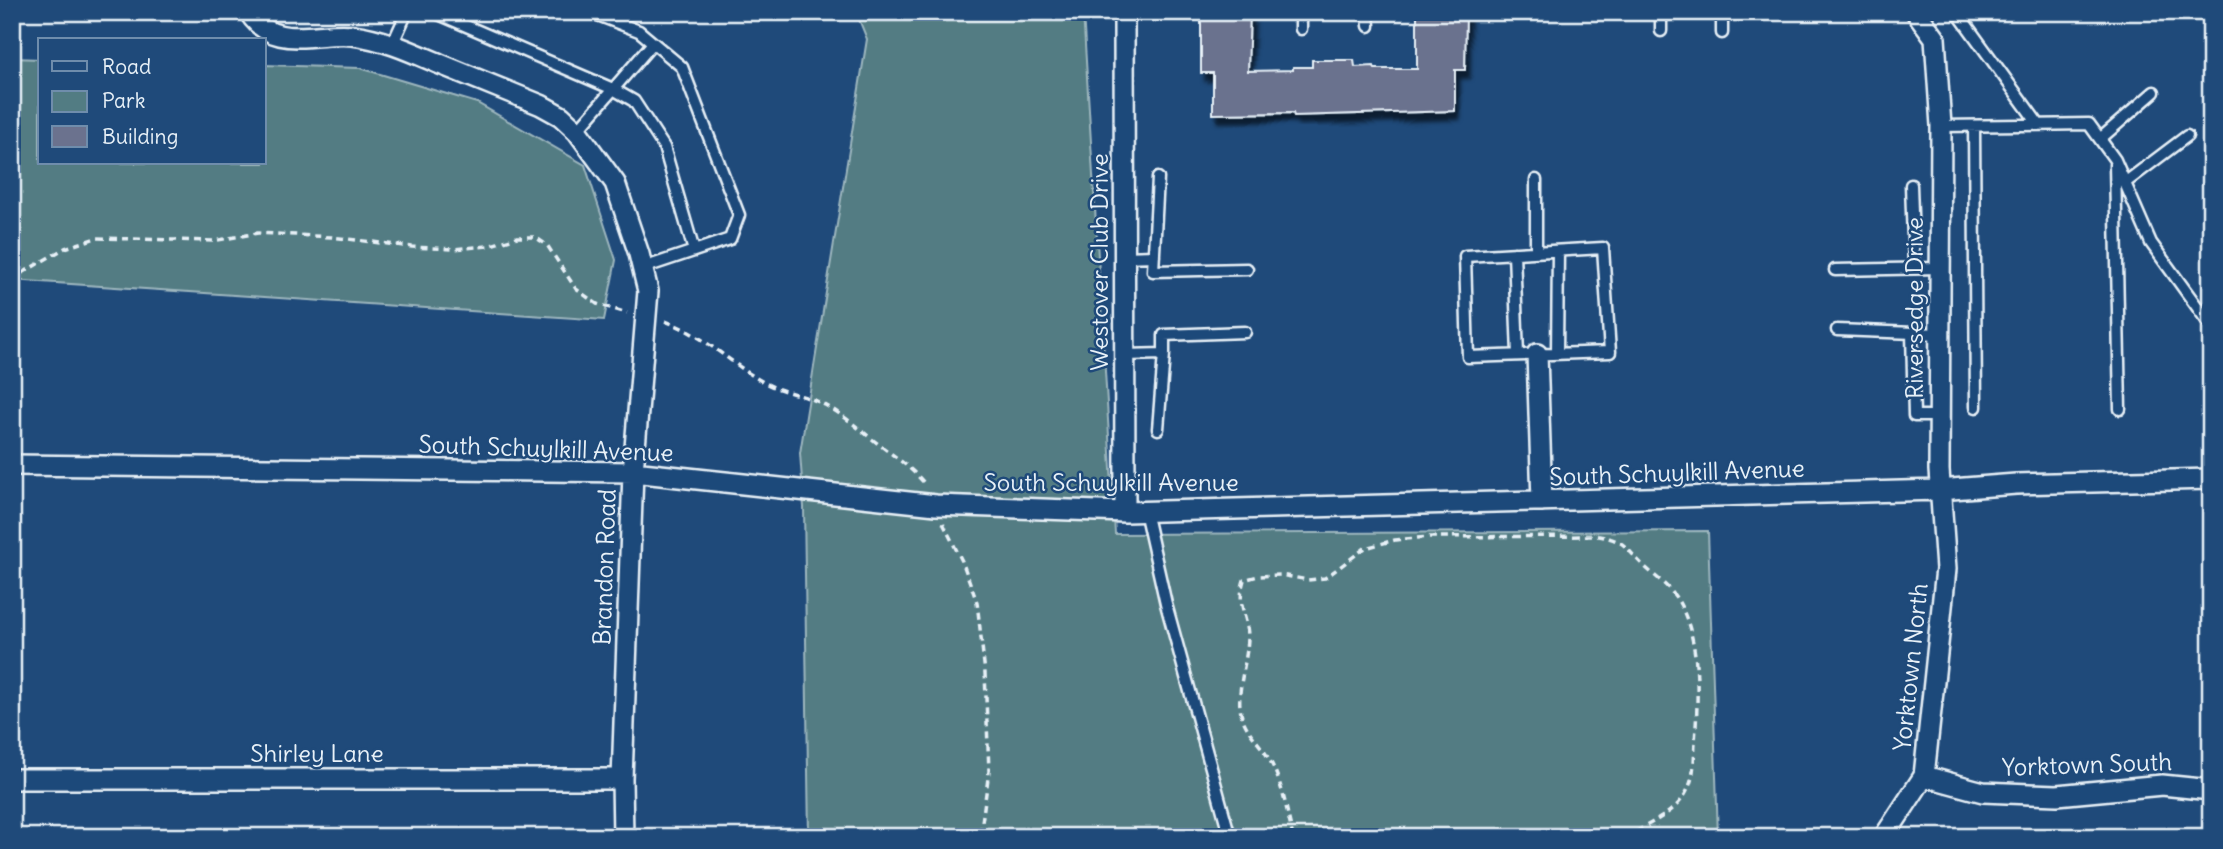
<svg xmlns="http://www.w3.org/2000/svg" width="2223" height="849" font-family="Delius,sans-serif">
<style>
.green{fill:#527c83;stroke:#9db6be;stroke-width:2}
.building{fill:#6b728e;stroke:#e8f1f8;stroke-width:2;filter:url(#shadow)}
.lines{fill:none;stroke-linecap:round;stroke-linejoin:round}
.lane-casing{stroke:#e8f1f8;stroke-width:15}
.street-casing{stroke:#e8f1f8;stroke-width:24}
.path{stroke:#e8f1f8;stroke-width:3.5;stroke-dasharray:7 5;stroke-linecap:butt}
.lane{stroke:#1f4a7a;stroke-width:10}
.street{stroke:#1f4a7a;stroke-width:19}
.labels{text-anchor:middle;stroke-width:5;stroke-linejoin:round;paint-order:stroke}
.street-label{font-size:24px;fill:#e8f1f8;stroke:#1f4a7a}
</style>
<defs>
<filter id="shadow"><feDropShadow dx="4.5" dy="8" stdDeviation="2" flood-color="#0009"/></filter>
</defs>
<rect width="100%" height="100%" fill="#1f4a7a"/>
<filter id="ink" filterUnits="userSpaceOnUse"><feTurbulence type="fractalNoise" baseFrequency=".0143" numOctaves="2"/><feDisplacementMap in="SourceGraphic" scale="14" xChannelSelector="R" yChannelSelector="G"/><feConvolveMatrix kernelMatrix="1 2 1 2 8 2 1 2 1" color-interpolation-filters="sRGB"/></filter>
<g filter="url(#ink)">
<path class="green" d="M856 12H1083L1115 534 1708 531 1718 837H809L804 507 800 453 867 39Z
M12 58 40 59V163H264V65L360 68 477 103 585 165 616 260 604 320 12 280Z"/>
<path class="building" d="M1201 12H1250L1248 71 1293 70V67H1312V60H1354L1355 67 1374 66 1375 69H1417V12H1466L1465 70H1455V111L1294 116 1293 113 1213 114V73H1201Z"/>
<g class="lines">
<defs>
<path id="lane" d="M434 12 613 89 634 101 664 147 694 251
M590 12 639 31 682 67 739 215 730 239 643 268
M1368 12 1369 26
M1957 12 2039 125
M1301 29V12
M1661 31V12
M1722 33V12
M392 45 407 12
M1941 126 2089 124 2115 160 2151 243 2211 326
M1974 126 1976 407
M577 131 653 43
M2100 139 2154 92
M2115 164 2120 409
M1158 178 1153 271 1247 269
M2126 182 2187 136
M1911 185 1914 268
M1603 248 1610 352 1468 357 1465 256Z
M1536 252V180
M1514 253 1518 355
M1124 257 1154 256
M1835 270 1940 268
M1837 330 1940 334
M1912 333 1914 416H1939
M1557 353 1558 251
M1164 354V335L1245 332
M1124 355 1164 354 1158 429
M1145 511 1166 604 1230 837"/>
<path id="street" d="M249 12C274 52 314 31 353 35 384 39 412 52 440 64 474 78 507 91 541 105L561 116 577 131 615 183 639 254 648 291 633 472 622 779 623 837
M1124 12 1125 512
M1537 354 1542 501
M12 465 633 472 936 505 1125 512 1939 490 2016 484 2211 479
M1924 776 1983 792 2057 795 2162 785 2211 790
M12 779H622
M1884 837 1924 776 1946 569 1939 470 1941 126 1935 38 1916 12"/>
</defs>
<use href="#lane" class="lane-casing"/>
<use href="#street" class="street-casing"/>
<path class="path" d="M12 279 65 248 96 238 213 241 258 233 332 237 412 247 453 249 488 246 517 237H535L547 245 576 289 597 304 627 313
M665 321C705 335 729 363 765 383 784 393 806 395 825 405 842 414 857 427 872 439 891 454 910 466 925 484
M943 523 962 561 977 602 985 673 989 771 980 837
M1293 837C1287 812 1282 781 1269 759 1259 741 1243 730 1240 708 1238 684 1247 662 1248 638 1248 615 1236 606 1244 580L1258 576 1281 575 1308 580 1325 578 1365 548 1395 540 1429 537 1599 536C1628 541 1625 549 1645 567 1659 580 1672 588 1681 606 1701 646 1698 698 1695 742 1694 757 1695 774 1688 789 1677 814 1648 823 1627 837"/>
<use href="#lane" class="lane"/>
<use href="#street" class="street"/>
</g>
</g>
<g class="labels">
<g class="street-label">
<text transform="translate(1100 262) rotate(-90)" y="8">Westover Club Drive</text>
<text transform="translate(1915 308) rotate(-90)" y="8">Riversedge Drive</text>
<text transform="translate(546 449) rotate(2)" y="8">South Schuylkill Avenue</text>
<text transform="translate(1677 473) rotate(-2)" y="8">South Schuylkill Avenue</text>
<text x="1111" y="491">South Schuylkill Avenue</text>
<text transform="translate(605 567) rotate(-88)" y="8">Brandon Road</text>
<text transform="translate(1911 667) rotate(-84)" y="8">Yorktown North</text>
<text x="317" y="762">Shirley Lane</text>
<text transform="translate(2087 765) rotate(-2)" y="8">Yorktown South</text>
</g>
</g>
<rect width="2223" height="849" fill="none" stroke="#1f4a7a" stroke-width="42"/>
<rect x="21" y="21" width="2181" height="807" fill="none" stroke="#e8f1f8" stroke-width="2.5" filter="url(#ink)"/>
<rect x="38" y="38" width="228" height="126" fill="#1f4a7a" stroke="#6f8dac" stroke-width="2"/>
<rect x="52" y="61" width="35" height="10" fill="#1f4a7a" stroke="#6f8dac" stroke-width="2"/>
<text x="102" y="74" font-size="21" fill="#e8f1f8">Road</text>
<rect x="52" y="91" width="35" height="21" fill="#527c83" stroke="#6f8dac" stroke-width="2"/>
<text x="102" y="108" font-size="21" fill="#e8f1f8">Park</text>
<rect x="52" y="126" width="35" height="21" fill="#6b728e" stroke="#6f8dac" stroke-width="2"/>
<text x="102" y="144" font-size="21" fill="#e8f1f8">Building</text>
</svg>
